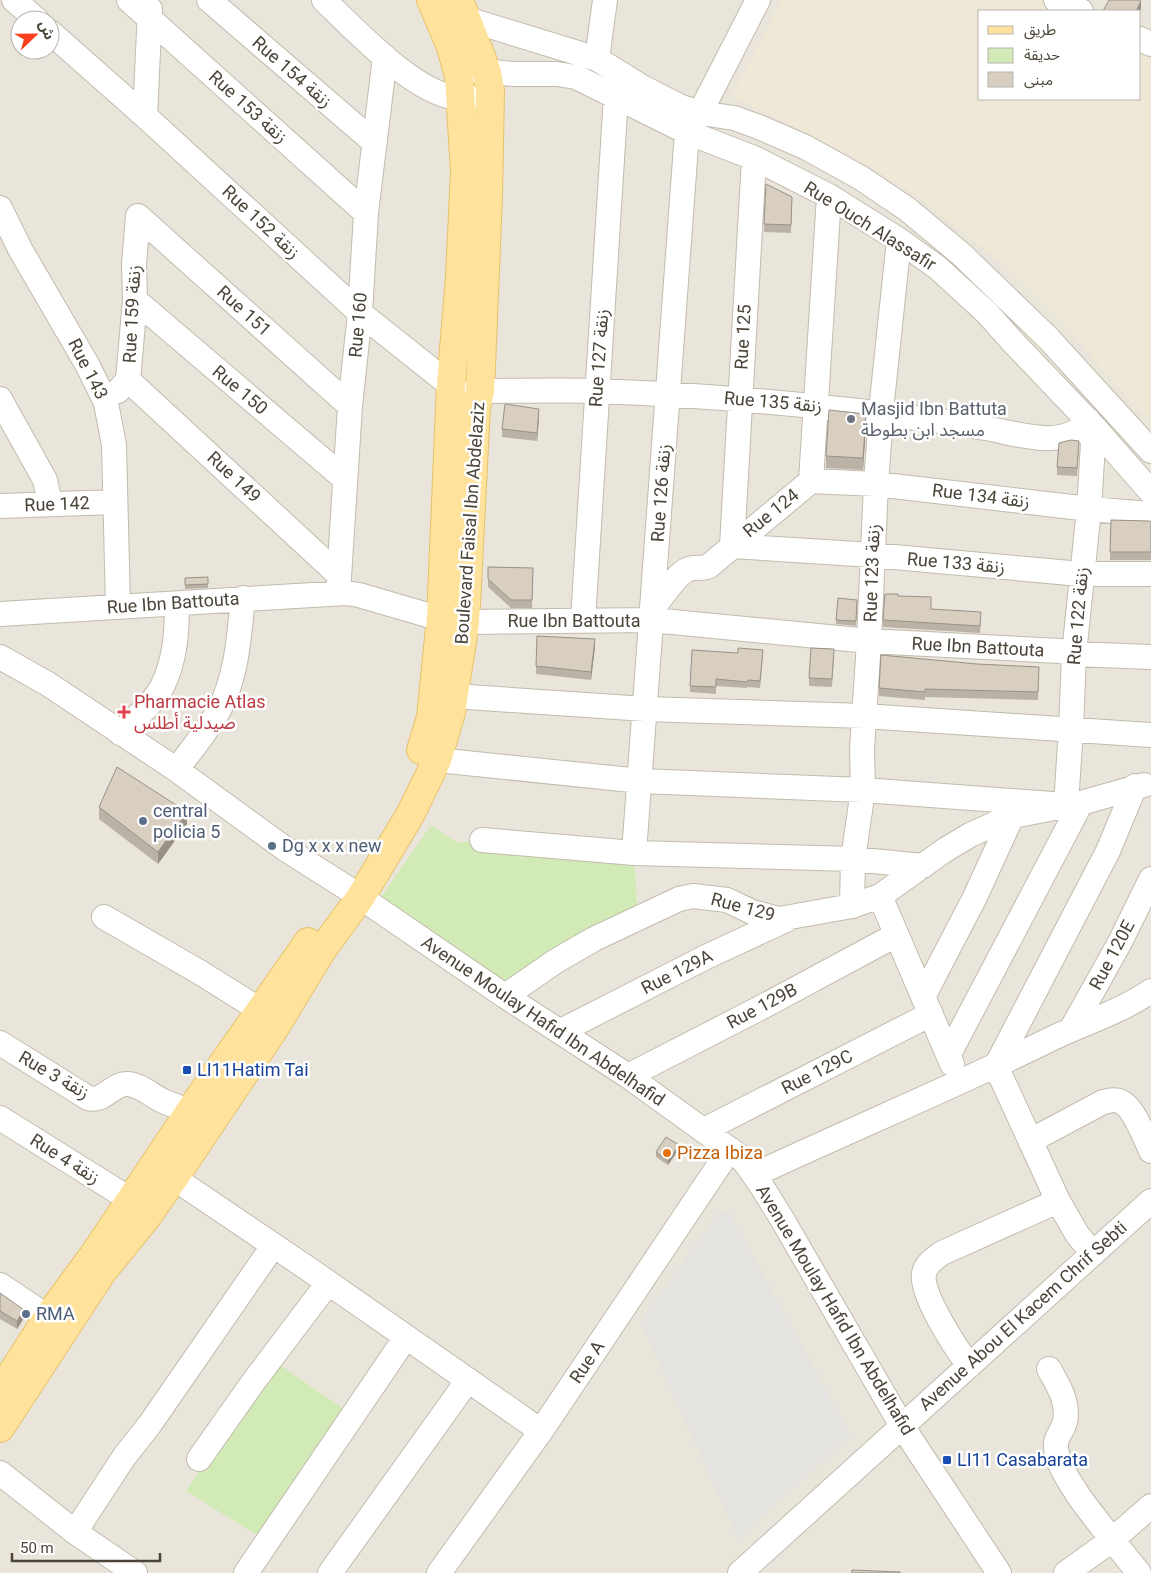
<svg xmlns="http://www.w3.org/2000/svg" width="1151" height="1573" font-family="Roboto,'Noto Sans Arabic',sans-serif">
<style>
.residential{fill:#eae5da;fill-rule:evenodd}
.education{fill:#efe8d6}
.green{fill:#d2eab5}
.parking{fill:#e5e3e0}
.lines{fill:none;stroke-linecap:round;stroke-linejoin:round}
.minor-casing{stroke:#c2bbae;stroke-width:26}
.major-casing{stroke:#e6c16a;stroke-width:30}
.minor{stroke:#fff;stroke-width:24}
.major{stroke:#ffe39c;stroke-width:28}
.wall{fill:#bab2a6}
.shaded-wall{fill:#979187}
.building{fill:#d8cfc1;stroke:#979187}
.worship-dot{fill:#6b7280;stroke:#fff;stroke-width:2}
.health-dot{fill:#e0444e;stroke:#fff;stroke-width:2}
.service-dot{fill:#5c6f8a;stroke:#fff;stroke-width:2}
.transit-dot{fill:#1a4fb4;stroke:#fff;stroke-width:2}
.food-dot{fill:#e8710a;stroke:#fff;stroke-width:2}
.labels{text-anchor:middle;stroke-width:5;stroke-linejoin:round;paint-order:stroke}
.street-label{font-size:18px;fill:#4b4439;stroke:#fff}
.worship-label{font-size:18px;fill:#5b616d;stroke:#fff;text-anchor:start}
.health-label{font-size:18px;fill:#be3a42;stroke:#fff;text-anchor:start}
.service-label{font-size:18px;fill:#4e5e75;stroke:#fff;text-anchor:start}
.transit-label{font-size:18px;fill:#164399;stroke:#fff;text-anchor:start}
.food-label{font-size:18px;fill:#c56008;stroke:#fff;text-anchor:start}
</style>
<rect width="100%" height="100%" fill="#f6f3ec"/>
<path class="residential" d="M0 0H1151V1573H0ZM980 11H1140V99H980ZM20 20H50V50H20Z"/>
<path class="education" d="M781 0H1047L1071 11H980V99H1140V43L1151 48V423L1108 376 1066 326 1003 264 917 196 859 160 732 96Z"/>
<path class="green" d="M431 825 458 843 482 840 634 853 638 918 505 996 379 900Z
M274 1361 348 1412 260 1537 186 1491Z"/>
<path class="parking" d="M728 1210 851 1435 738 1539 640 1321 718 1213Z"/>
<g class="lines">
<defs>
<path id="minor" d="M14 0 37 20
M129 0 366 213
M209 0 375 143
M324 0C354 29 408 86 448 96 462 100 476 98 490 98
M1056 0 1081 11
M467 19 597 59 642 87 681 107 700 113 734 118 759 127 805 147 861 178 907 209 961 254 1049 339 1151 451
M50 32 145 116 360 313 463 395
M1140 39 1151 44
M597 59 605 0
M469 70 514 74H557L576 77 687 132 754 158 829 196 899 240 938 268 987 313 1012 341 1094 427 1151 492
M700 113 758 0
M145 116 150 9
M754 158 732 546 872 555 1081 574H1151
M0 208 20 249 88 366 106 403 114 445 118 607
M138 216 350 406
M135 300 345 479
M128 380 339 575
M118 391 128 380 135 300 134 264 138 216
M480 391C519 391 558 390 597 391 712 395 826 406 940 421 955 423 970 425 985 428 1016 433 1065 452 1088 420
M0 399 45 480 50 503
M811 481 876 484 1089 509 1151 514
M0 506 115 502
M338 593 350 406 360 313 366 213 385 57
M653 608C662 597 677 573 689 569 697 566 702 570 709 566L811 481 829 196
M0 614 346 593 359 595 441 619 465 622 652 620 869 641 1060 651 1074 654 1151 657
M583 620 616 96
M0 657 48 684 177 770 284 848 347 888 505 996 628 1076 739 1156 747 1165 761 1185 782 1219 902 1426 999 1573
M453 696 645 709 864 716 1151 735
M120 733C134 719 152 705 162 687 175 661 177 633 177 604
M437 760 641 781 863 790 1066 805 1071 729 1074 654 1089 509 1094 427
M177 770C190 750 207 732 219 710 237 676 239 636 243 598
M482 840 634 853 853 859 923 866
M634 853 687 132
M880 896 952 1064
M852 906 853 859 863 790 862 750 869 641 876 484 882 401 899 240
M104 917 201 973 260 1010
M505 996 556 961 594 939 679 899 693 896 727 900 752 912 779 919 852 906 880 896 945 850 970 835 1012 816 1081 803 1144 785
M923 997 975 897 1012 816
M1071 1030 1120 942 1151 879
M561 1031 706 957 790 918
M0 1043 88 1098C104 1103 112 1083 128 1084 141 1085 152 1096 163 1101 172 1105 181 1108 190 1111
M949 1054 1081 803
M628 1076 762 1007 896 935
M0 1118 131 1200
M704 1130 931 1014
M1030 1141 1103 1102C1109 1101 1114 1099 1119 1101 1133 1105 1145 1138 1151 1151
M159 1168 310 1270 541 1431
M754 1175C854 1128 956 1086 1055 1037 1087 1022 1122 1011 1151 991
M1058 1201 1077 1234 1093 1254
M0 1285 48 1317
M969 1366C956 1348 920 1294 924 1273 926 1264 935 1258 942 1253L1058 1201 996 1066 1108 851 1135 786
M1049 1369C1058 1385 1069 1402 1065 1422 1061 1436 1053 1436 1057 1454 1061 1470 1071 1484 1080 1498 1099 1524 1119 1548 1139 1573
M199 1459 254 1381 328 1283
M0 1473 75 1532 135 1573
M75 1532 124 1457 150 1424 273 1246
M246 1573 406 1337
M330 1573 468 1380
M439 1573 541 1431 730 1149
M740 1573 1151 1201
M1066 1573 1112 1540 1151 1506"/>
<path id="major" d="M421 750 431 717 441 619 451 385 460 277 465 171 459 76 451 47 431 0
M0 1392 48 1317 93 1256 190 1111 308 942
M0 1428 102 1272 146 1218 174 1178 272 1032 322 950 360 898 410 815 437 760 451 712 465 622 476 407 480 391 488 196 490 91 487 72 459 0"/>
</defs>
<use href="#minor" class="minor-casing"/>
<use href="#major" class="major-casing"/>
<use href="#minor" class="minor"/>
<use href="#major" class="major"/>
</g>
<path class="wall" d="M792 197 791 233 764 232V224Z
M539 417 537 441 502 437V429Z
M866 426 863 470 826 468V456Z
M1079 449 1077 476 1057 475V467Z
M1111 520 1151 522V560H1110Z
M488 567 533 568 532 608H511L488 587Z
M208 577V588L185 589V578Z
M898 596 931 609 981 619 980 633 883 627V620Z
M857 600 856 626 836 624V620Z
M595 647 591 680 536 674V666Z
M763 656 760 688 748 687 747 688 716 686V694L690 692V686Z
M834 657 832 687 809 686V678Z
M977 664 1039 667 1038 700 925 697V700L879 696V688Z
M99 807 187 824 158 864 99 819Z
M679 1149 668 1165 656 1157V1152Z
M0 1293 24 1318 17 1329 0 1319Z"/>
<path class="shaded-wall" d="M1141 1V9L1140 11H1136Z
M539 409V417L537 441V433Z
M866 414V426L863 470V458Z
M595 639V647L591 680V672Z
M187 812V824L158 864V852Z
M679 1145V1149L668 1165V1161Z
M24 1310V1318L17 1329V1321Z"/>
<path class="building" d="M1109 0H1139L1141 1 1136 11H1103Z
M766 184 792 197 791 225 764 224Z
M505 404 539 409 537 433 502 429Z
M829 410 866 414 863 458 826 456Z
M1071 440 1079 441 1077 468 1057 467 1059 443Z
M1111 520 1149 521 1151 522V552H1110Z
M488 567 533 568 532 600H511L488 579Z
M208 577V584L185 585V578Z
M885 594H898V596L931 597V609L981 612 980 626 883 620Z
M838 598 857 600 856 621 836 620Z
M537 636 595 639 591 672 536 666Z
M738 648 763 650 760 681 748 680 747 682 716 679V687L690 686 692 650 738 653Z
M811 648 834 649 832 679 809 678Z
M881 655 977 664 1039 667 1038 692 925 689V692L879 688Z
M117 767 187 812 158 852 99 807Z
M666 1137 679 1145 668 1161 656 1152Z
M0 1293 24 1310 17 1321 0 1311Z
M852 1570 900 1572V1573H852Z"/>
<circle class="worship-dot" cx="851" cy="419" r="5"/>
<path class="health-dot" d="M121.5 704.5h5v5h5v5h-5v5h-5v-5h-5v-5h5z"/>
<g class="service-dot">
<circle cx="143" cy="821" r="5"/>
<circle cx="272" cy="846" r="5"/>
<circle cx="26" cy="1314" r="5"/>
</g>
<g class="transit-dot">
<rect x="182" y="1065" width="10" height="10" rx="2.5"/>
<rect x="942" y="1455" width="10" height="10" rx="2.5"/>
</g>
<circle class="food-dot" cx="667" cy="1153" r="5"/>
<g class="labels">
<g class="street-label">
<text transform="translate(292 72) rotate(41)" y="6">Rue 154 زنقة</text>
<text transform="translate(248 107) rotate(42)" y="6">Rue 153 زنقة</text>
<text transform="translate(261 222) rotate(43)" y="6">Rue 152 زنقة</text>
<text transform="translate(870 226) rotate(32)" y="6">Rue Ouch Alassafir</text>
<text transform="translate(244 311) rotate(42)" y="6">Rue 151</text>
<text transform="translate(132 314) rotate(-87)" y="6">Rue 159 زنقة</text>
<text transform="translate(358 325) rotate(-85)" y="6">Rue 160</text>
<text transform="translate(743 337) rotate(-87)" y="6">Rue 125</text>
<text transform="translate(599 358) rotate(-86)" y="6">Rue 127 زنقة</text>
<text transform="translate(88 369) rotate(63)" y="6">Rue 143</text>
<text transform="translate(240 390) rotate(40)" y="6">Rue 150</text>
<text transform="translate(773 402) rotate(5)" y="6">Rue 135 زنقة</text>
<text transform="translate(234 477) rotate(43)" y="6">Rue 149</text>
<text transform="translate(661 493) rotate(-86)" y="6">Rue 126 زنقة</text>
<text transform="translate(981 496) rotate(7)" y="6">Rue 134 زنقة</text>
<text transform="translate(57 504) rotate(-2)" y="6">Rue 142</text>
<text transform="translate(771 513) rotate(-39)" y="6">Rue 124</text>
<text transform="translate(470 523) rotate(-86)" y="6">Boulevard Faisal Ibn Abdelaziz</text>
<text transform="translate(956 563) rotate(5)" y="6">Rue 133 زنقة</text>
<text transform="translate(872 573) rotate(-88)" y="6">Rue 123 زنقة</text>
<text transform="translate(173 603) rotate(-4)" y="6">Rue Ibn Battouta</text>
<text transform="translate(1078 616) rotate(-85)" y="6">Rue 122 زنقة</text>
<text x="574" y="627">Rue Ibn Battouta</text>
<text transform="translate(978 647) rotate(3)" y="6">Rue Ibn Battouta</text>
<text transform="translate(743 907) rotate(15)" y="6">Rue 129</text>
<text transform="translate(1112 955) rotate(-62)" y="6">Rue 120E</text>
<text transform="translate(677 972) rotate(-27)" y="6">Rue 129A</text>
<text transform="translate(762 1006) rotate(-28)" y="6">Rue 129B</text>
<text transform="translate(543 1021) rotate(34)" y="6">Avenue Moulay Hafid Ibn Abdelhafid</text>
<text transform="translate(817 1072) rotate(-27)" y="6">Rue 129C</text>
<text transform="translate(54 1075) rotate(30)" y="6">Rue 3 زنقة</text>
<text transform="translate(65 1159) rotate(32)" y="6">Rue 4 زنقة</text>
<text transform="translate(835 1310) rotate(59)" y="6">Avenue Moulay Hafid Ibn Abdelhafid</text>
<text transform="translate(1023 1316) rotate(-42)" y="6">Avenue Abou El Kacem Chrif Sebti</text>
<text transform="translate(587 1362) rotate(-56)" y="6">Rue A</text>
</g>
<g class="worship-label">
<text x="861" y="415">Masjid Ibn Battuta<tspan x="861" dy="21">مسجد ابن بطوطة</tspan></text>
</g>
<g class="health-label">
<text x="134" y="708">Pharmacie Atlas<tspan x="134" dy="21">صيدلية أطلس</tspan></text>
</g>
<g class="service-label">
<text x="153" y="817">central<tspan x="153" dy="21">policia 5</tspan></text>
<text x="282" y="852">Dg x x x new</text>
<text x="36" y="1320">RMA</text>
</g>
<g class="transit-label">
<text x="197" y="1076">LI11Hatim Tai</text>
<text x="957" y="1466">LI11 Casabarata</text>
</g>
<g class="food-label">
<text x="677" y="1159">Pizza Ibiza</text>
</g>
</g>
<rect x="978" y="10" width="162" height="90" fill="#ffffff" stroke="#b7b4b0"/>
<rect x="988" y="26" width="25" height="8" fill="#ffe39c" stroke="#b7b4b0"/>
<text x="1024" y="35" font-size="15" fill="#4b4439">طريق</text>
<rect x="988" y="48" width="25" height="15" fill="#d2eab5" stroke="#b7b4b0"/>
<text x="1024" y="60" font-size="15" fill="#4b4439">حديقة</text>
<rect x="988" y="72" width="25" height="15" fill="#d8cfc1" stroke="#b7b4b0"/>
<text x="1024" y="85" font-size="15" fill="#4b4439">مبنى</text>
<g transform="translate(35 35) rotate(68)"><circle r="24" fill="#ffffff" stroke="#b7b4b0"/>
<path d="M0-4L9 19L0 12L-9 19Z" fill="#fc3f1d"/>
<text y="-8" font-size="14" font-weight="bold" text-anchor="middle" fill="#4b4439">ش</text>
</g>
<path d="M12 1553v8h148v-8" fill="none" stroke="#4b4439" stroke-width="2.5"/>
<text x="20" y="1553" font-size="15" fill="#4b4439" stroke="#ffffff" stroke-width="4" paint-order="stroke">50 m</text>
</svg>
